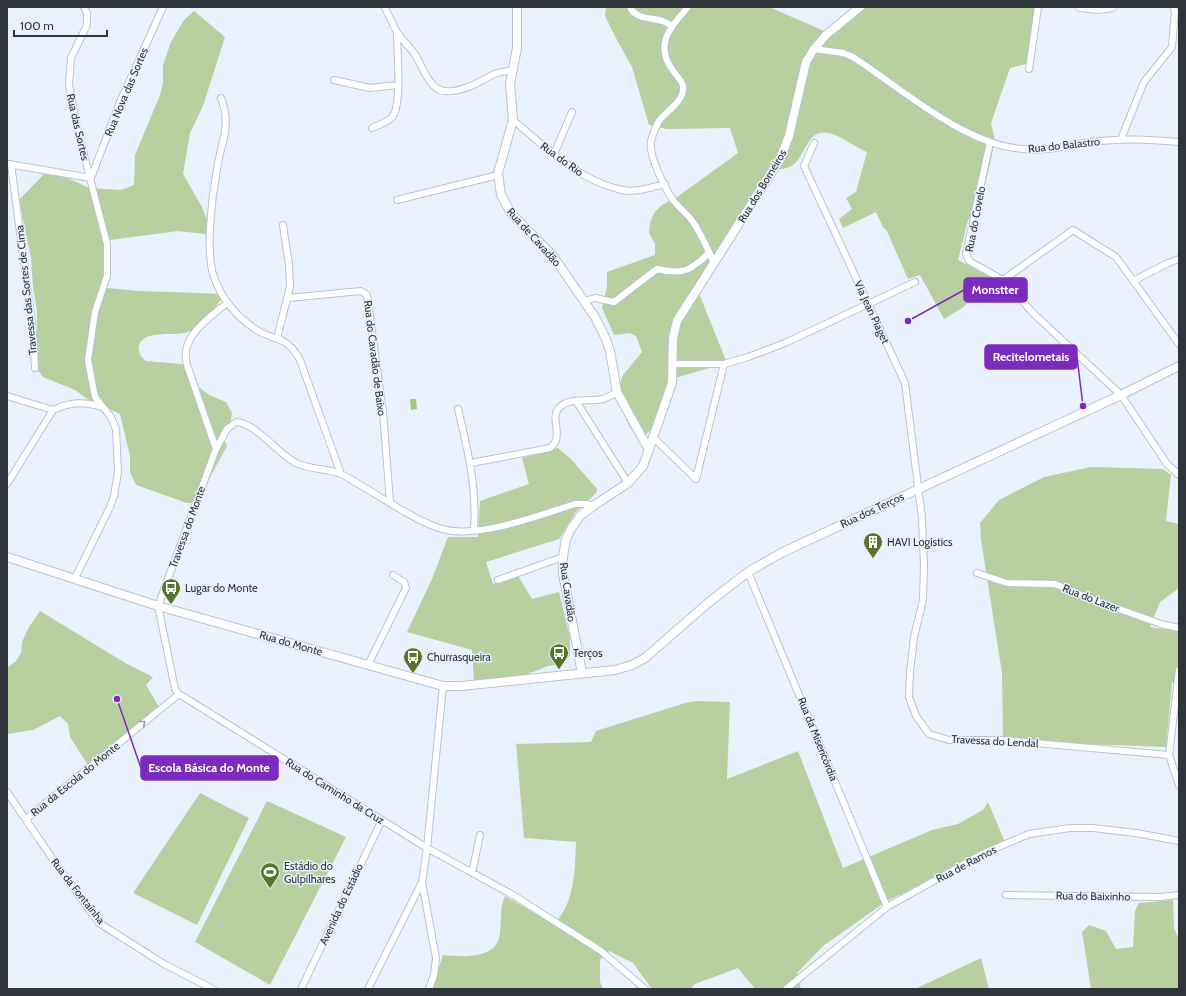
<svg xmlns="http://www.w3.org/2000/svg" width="1186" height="996" font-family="Cabin,sans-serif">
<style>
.green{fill:#b8cf9f}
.water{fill:#a4ca78}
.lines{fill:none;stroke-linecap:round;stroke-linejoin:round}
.minor-casing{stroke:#b6c4d5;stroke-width:8}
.tertiary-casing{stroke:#b6c4d5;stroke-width:10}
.minor{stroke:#fff;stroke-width:6}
.tertiary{stroke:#fff;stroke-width:8}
.oneway{stroke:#989a9e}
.labels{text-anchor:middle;stroke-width:3;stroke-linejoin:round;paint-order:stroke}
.street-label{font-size:11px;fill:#30353c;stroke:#e9f1fc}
.poi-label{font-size:11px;fill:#30353c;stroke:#e9f1fc;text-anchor:start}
.leader{fill:none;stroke:#7b2cbf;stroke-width:1.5}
.callout-dot{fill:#7b2cbf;stroke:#e9f1fc;stroke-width:1.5}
.callout{fill:#7b2cbf;stroke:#7b2cbf;stroke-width:1.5}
.callout-label{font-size:12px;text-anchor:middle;font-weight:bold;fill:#fff}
</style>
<rect width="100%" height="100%" fill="#e9f1fc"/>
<path class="green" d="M606 7H769L829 33 867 7H1035L1026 64 1010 68 991 123 995 141 984 190 976 212 968 220 958 260 996 280 962 308 944 319 920 275 908 279 887 231 883 227 876 212 843 228 839 219 852 209 846 198 856 192 867 152C854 147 842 136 829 133 807 128 805 157 793 165 787 169 775 170 769 172L696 286 727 363 675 378 653 428 645 435 636 436 628 424 618 389 623 375 642 352 636 336 630 333 614 335 602 308 607 286V272L655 255V244L649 233 650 223 654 213 662 205 677 197 738 153 730 128 667 129 649 125 632 67 618 42 605 16Z
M194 11 225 37 203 106 190 133 183 174 202 207 213 235 178 231 110 240 107 288 139 291 226 294C217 304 208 318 198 327 184 338 162 331 147 337 135 342 137 355 146 361L182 364 196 385 209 395 226 402 232 413 230 423 222 434 227 446 196 503H187L136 485 130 472V456L120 414 107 408 97 406 75 390 43 377 37 369V311L33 287 31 258 19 200 47 171 68 178 89 188 121 190 134 185 135 155 160 95 163 83V65L171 42 184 20Z
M558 448 571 459 597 489 596 493 576 512 559 539 486 562 493 584 518 576 532 599 559 592 570 638V656L560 664 548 666 528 674 503 679 474 681 472 650 407 632 432 579 448 537H478L480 501 529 484 522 458Z
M1091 467 1163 469 1171 475 1166 521 1179 524V588L1160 602 1150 627 1179 631V683H1172L1166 747 1003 741 1002 673 981 540 980 523 999 500 1044 477Z
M40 611 127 664 153 677 146 685 159 707 88 765 70 737 68 724 60 716 33 730 7 734V668L16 661 21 653 22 642 29 627Z
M697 701 730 702 727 779 798 751 843 868 932 830 958 824 983 810 988 802 1005 842 983 850 944 873 887 901 823 946 797 973 801 989H755L738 968 695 984 690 989H652L633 963 609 951 600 960V982L603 989H432L443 955C462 957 498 960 500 933 502 920 499 908 505 896L553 924C575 906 575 868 576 842L524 838 516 742 517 744 591 742 596 731 685 703Z
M200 793 249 818 197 925 133 893Z
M267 801 346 837 270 985 195 942Z
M1173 900 1174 928 1179 940V989H1091L1082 932 1089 925 1106 931 1116 949 1133 947 1135 911 1139 903Z
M981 958 989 989H915Z"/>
<path class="water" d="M410 399H416L417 409 411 410Z"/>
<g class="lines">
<defs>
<path id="minor" d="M384 7C389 14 392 24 397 32 401 39 409 46 414 53 421 63 427 83 438 89 445 93 458 91 465 88 484 83 491 70 513 71
M630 7C637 23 661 15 671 26
M688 7C670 28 653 45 674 72 677 77 683 81 683 87 684 102 666 111 659 121 655 128 653 134 651 141 648 155 665 188 673 200 679 208 688 214 693 222 702 235 708 250 714 263
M814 49 843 53 853 57C902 89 963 144 1022 149 1045 152 1068 145 1091 142 1120 138 1150 139 1179 142
M1029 69 1038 7
M334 80 370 88 398 85
M221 98C232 126 221 142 217 169 212 196 205 253 214 277 221 298 237 317 255 329 275 342 286 334 300 360L341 474
M513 120C545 147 579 181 622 190 636 193 652 187 665 184
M372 128C378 125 389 122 393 116 402 102 397 51 397 33
M1121 139 1144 82 1172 47 1175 11 1173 7
M990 142 966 254 969 261 1003 280 1033 313 1121 395 1167 464 1179 475
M814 143 804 166 905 383 922 518 924 566 923 600 914 637 910 672 909 697 916 716 929 734 949 740H1002L1169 755
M554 154 572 112
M8 164 91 178
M11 164 32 323 35 368
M91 178 120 102 163 7
M397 200 498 175
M1003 280 1073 230 1116 257 1179 344
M1133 281 1168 263 1179 259
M288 298 361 291 367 295 383 412 390 502
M585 301 595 298 614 302 657 269C683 275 690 271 709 253
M277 338 290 287 289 265 283 225
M673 364H724L748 357 785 343 915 282
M7 396 53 410
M576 401 628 483
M458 409C468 452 477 485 474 530
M653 437 696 479 724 364
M216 449 187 365C179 337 208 319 227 303
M471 463 550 448C566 436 547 417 561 406 572 397 590 402 603 399 608 397 613 395 617 392
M7 484 53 410C70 402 84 401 102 407
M593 506 586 504H575C539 515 473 542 436 527 406 516 373 491 343 475 329 468 310 470 296 463 278 454 256 423 236 422L227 429 216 449 158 606 175 689 179 694 427 848 513 895 601 951 645 989
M748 572 887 907
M977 573 1007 583 1055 584 1088 598 1161 624 1179 628
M75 578 110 507 114 496 118 472 116 429 111 417 95 397 88 360 95 312 107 276V244L77 128 69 84 71 58 87 25V13L84 7
M498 580 563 557
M368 665 406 588 404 582 393 575
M1179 670 1169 755 1179 785
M7 792 56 864 99 923 164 964 213 989
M26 819 179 694
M472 873 480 835
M1006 895 1160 897 1179 895
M301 989 382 820
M368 989 422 882
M429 989 434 975 436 958 422 882 427 848 443 686
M786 989 887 907 982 854 1029 834 1070 828H1093L1136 833 1179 841"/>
<path id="tertiary" d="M517 7V48L510 84 513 120 498 173 501 195 511 213 553 256 595 317 606 339 610 351 617 392 649 450
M1080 7 1098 9 1112 7
M7 557 158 606 443 686H461L615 670 632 665 645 658 708 603 748 572 783 552 1121 395 1179 366
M582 673 563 574V557L566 539 571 529 580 516 593 506 628 483 643 466 672 383 673 338 677 321 780 159 789 136 806 62 814 49 826 35 860 7"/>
</defs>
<use href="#minor" class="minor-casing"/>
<use href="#tertiary" class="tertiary-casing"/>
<use href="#minor" class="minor"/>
<use href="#tertiary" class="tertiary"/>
</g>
<defs><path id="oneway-chevron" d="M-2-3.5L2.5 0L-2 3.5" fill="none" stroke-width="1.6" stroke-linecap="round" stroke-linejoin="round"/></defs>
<use class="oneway" href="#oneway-chevron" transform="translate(143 723) rotate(-39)"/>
<defs>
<symbol id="building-pin" viewBox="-11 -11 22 30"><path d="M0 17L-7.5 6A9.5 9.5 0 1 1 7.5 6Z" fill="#56752b" stroke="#e9f1fc"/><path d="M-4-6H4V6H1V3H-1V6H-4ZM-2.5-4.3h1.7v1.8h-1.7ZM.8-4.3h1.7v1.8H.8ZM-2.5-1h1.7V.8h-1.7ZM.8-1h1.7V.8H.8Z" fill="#fff"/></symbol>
<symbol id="bus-pin" viewBox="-11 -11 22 30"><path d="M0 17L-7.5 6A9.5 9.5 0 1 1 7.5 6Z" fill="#56752b" stroke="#e9f1fc"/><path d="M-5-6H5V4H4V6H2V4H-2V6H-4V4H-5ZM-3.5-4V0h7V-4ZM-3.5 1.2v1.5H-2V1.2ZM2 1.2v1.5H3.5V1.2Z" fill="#fff"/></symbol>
<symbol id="stadium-pin" viewBox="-11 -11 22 30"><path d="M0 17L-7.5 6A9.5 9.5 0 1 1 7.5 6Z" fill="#56752b" stroke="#e9f1fc"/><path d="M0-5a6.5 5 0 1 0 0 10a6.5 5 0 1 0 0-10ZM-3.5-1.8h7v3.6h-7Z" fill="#fff"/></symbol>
</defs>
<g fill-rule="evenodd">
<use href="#building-pin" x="862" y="531" width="22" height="30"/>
<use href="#bus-pin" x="160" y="577" width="22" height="30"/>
<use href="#bus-pin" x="548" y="642" width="22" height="30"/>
<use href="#bus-pin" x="402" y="646" width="22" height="30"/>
<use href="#stadium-pin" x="259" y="861" width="22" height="30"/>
</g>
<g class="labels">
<g class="street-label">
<text transform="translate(126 92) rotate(-67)" y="4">Rua Nova das Sortes</text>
<text transform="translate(78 127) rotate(77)" y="4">Rua das Sortes</text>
<text transform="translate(1064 145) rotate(-6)" y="4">Rua do Balastro</text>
<text transform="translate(562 159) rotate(36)" y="4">Rua do Rio</text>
<text transform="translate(762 186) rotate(-59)" y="4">Rua dos Borneiros</text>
<text transform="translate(975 219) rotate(-79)" y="4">Rua do Covelo</text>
<text transform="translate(534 237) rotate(48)" y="4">Rua de Cavadão</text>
<text transform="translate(26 290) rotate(-96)" y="4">Travessa das Sortes de Cima</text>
<text transform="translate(872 312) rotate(65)" y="4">Via Jean Piaget</text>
<text transform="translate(375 358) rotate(83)" y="4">Rua do Cavadão de Baixo</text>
<text transform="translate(872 510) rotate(-25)" y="4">Rua dos Terços</text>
<text transform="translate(187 527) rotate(-70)" y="4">Travessa do Monte</text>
<text transform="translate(568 592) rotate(82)" y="4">Rua Cavadão</text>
<text transform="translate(1091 598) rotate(21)" y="4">Rua do Lazer</text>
<text transform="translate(291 643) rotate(16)" y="4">Rua do Monte</text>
<text transform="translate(818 739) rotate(68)" y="4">Rua da Misericórdia</text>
<text transform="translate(995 741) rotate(3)" y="4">Travessa do Lendal</text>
<text transform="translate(75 779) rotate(-39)" y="4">Rua da Escola do Monte</text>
<text transform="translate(335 791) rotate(32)" y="4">Rua do Caminho da Cruz</text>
<text transform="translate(966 864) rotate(-28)" y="4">Rua de Ramos</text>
<text transform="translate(78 891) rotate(52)" y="4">Rua da Fontaínha</text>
<text transform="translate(1093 896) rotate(1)" y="4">Rua do Baixinho</text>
<text transform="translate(341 904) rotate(-65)" y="4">Avenida do Estádio</text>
</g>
<g class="poi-label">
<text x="887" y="546">HAVI Logistics</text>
<text x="185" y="592">Lugar do Monte</text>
<text x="573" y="657">Terços</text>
<text x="427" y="661">Churrasqueira</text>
<text x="284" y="870">Estádio do<tspan x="284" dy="13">Gulpilhares</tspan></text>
</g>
</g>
<path class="leader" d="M908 321L964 290M1083 406L1077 357M117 699L141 768"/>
<g class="callout-dot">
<circle cx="908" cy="321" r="4"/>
<circle cx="1083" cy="406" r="4"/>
<circle cx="117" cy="699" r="4"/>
</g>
<g class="callout">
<rect x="964" y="278" width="63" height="24" rx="4"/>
<rect x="985" y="345" width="92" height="24" rx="4"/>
<rect x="141" y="756" width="137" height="24" rx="4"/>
</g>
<g class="callout-label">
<text x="995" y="294">Monstter</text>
<text x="1031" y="361">Recitelometais</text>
<text x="209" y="772">Escola Básica do Monte</text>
</g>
<rect width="1186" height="996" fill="none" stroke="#30353c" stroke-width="16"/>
<path d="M14 30v6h93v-6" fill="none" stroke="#30353c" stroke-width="2"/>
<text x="20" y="30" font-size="12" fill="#30353c" stroke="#e9f1fc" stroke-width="3" paint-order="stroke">100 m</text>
</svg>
